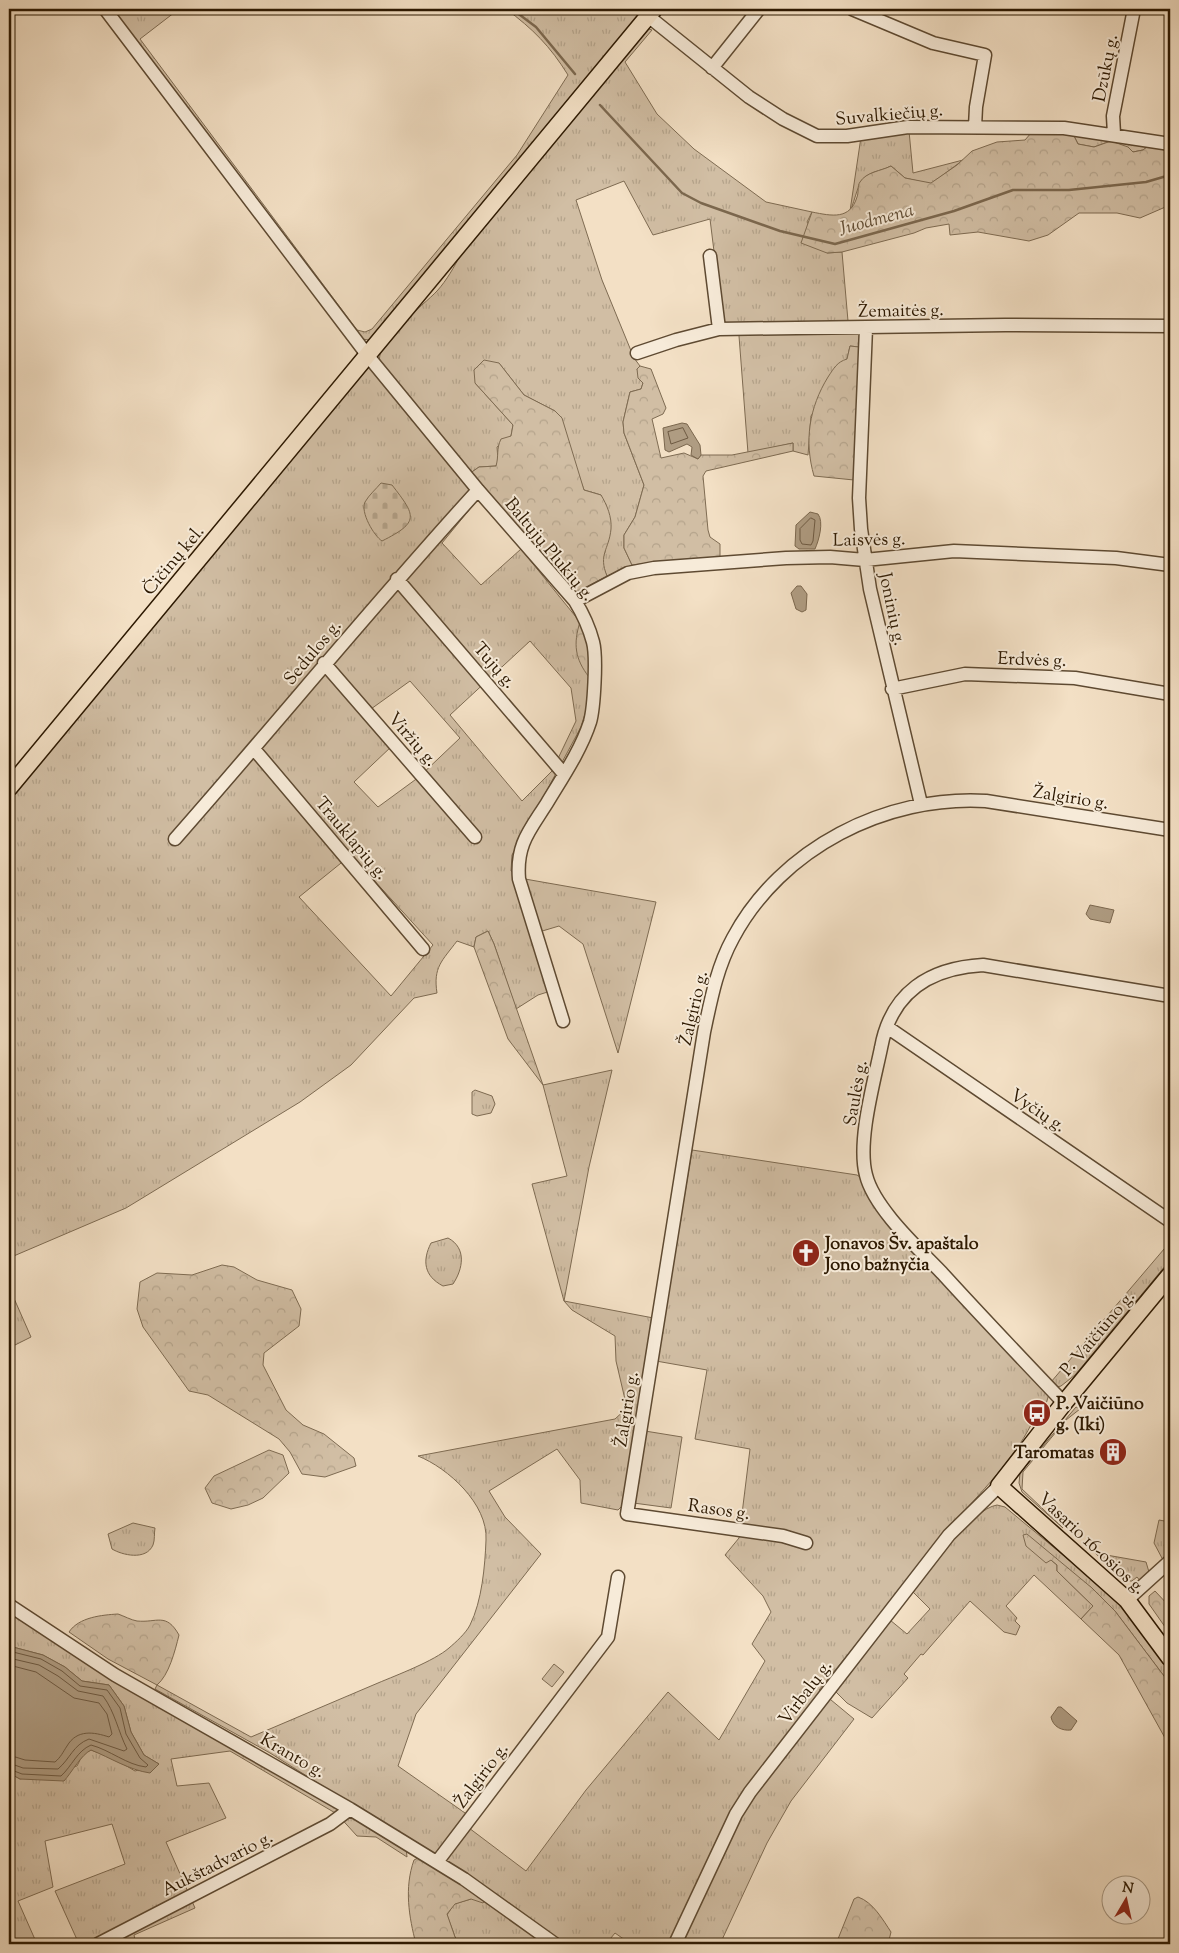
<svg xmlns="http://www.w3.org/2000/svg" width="1179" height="1953" font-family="'Sorts Mill Goudy',serif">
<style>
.grass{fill:url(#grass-tufts);stroke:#7e6b52;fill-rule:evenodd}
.forest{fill:url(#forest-crowns);stroke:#7e6b52}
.cemetery{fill:url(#cemetery-stones);stroke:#7e6b52}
.garden{fill:#d1bea4;stroke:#7e6b52}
.water{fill:#af9c82;stroke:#7b674e}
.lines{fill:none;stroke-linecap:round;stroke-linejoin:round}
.shore{stroke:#6e5a42;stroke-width:1}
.stream{stroke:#7b674e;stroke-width:2.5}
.minor-casing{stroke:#5e4a32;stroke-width:15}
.major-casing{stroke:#2c1801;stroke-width:19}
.minor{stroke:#f7ebd9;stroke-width:12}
.major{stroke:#f3e0c5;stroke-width:16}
.labels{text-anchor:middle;stroke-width:4;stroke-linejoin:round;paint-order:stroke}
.street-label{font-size:18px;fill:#2c1801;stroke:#f7ebd9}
.poi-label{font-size:18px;font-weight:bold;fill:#2c1801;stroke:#f7ebd9;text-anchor:start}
.water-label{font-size:19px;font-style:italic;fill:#604d35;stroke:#f7ebd9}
</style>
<defs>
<pattern id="grass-tufts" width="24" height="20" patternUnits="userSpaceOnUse" patternTransform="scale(1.25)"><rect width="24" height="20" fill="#d1bea4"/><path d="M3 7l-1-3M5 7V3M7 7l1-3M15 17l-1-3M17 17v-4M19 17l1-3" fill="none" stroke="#b4a38b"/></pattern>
<pattern id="forest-crowns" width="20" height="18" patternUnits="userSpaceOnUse" patternTransform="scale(1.25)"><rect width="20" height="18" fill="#d1bea4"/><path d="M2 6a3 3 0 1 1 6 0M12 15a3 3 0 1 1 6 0" fill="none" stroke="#b4a38b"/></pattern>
<pattern id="cemetery-stones" width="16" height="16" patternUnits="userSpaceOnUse" patternTransform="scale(1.25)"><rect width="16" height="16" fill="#d1bea4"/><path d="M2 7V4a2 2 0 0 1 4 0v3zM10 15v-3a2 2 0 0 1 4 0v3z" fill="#b4a38b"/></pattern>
</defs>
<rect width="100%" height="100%" fill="#f3e0c5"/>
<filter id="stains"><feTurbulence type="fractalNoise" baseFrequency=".004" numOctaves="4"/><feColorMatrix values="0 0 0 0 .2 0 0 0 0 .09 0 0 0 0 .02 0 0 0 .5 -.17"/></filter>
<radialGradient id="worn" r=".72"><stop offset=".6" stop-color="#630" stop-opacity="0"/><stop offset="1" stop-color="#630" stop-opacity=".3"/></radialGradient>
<path class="grass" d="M111 9H179L140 39 357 330 365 332 372 329 517 155 568 75C550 46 533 29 506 9H647L375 337 369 340 362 339Z
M649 29 652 30 625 62 657 114 694 149 766 202 812 212 807 222 827 253 842 252 848 321 860 324 859 347 850 346 847 359 811 416 808 455 793 451V443L748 453 738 323 723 324 710 219 653 235 624 181 576 200 602 280 634 358 640 366 637 369 643 383 641 389 630 392 623 422 624 433 644 485 635 517 624 535V548L632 565 607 576 601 563 605 552 601 495 584 490 555 411 524 395 499 363 475 383 513 425 511 436 497 447 498 460 496 466 479 467 469 474 380 362C374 342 424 305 437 291 447 280 454 267 461 254L645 30Z
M909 131 913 173 963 160 931 184 905 178 891 166C884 170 874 171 868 175 857 181 856 199 850 211L861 137Z
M1072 132 1151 144 1143 150 1133 152 1111 141 1094 147 1078 144Z
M369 366 479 498 442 543 481 585 521 549 580 622 589 677 588 704 581 727 512 855 511 871 525 879 656 902 618 1053 583 944 559 926 539 932 557 989 538 995 516 1009 494 944 488 931 476 937 474 947 457 941C442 961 433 967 437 993L414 998 351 1065 300 1102 126 1208 9 1258V801L364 368ZM530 641 571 688 576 721 552 771 522 801 450 715ZM410 681 460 738 419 777 378 807 354 782 392 746 364 714ZM351 855 433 945 391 996 299 897Z
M612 1070 589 1167 564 1301 664 1320 692 1150 857 1175 862 1178 1049 1394 1046 1404 1044 1403 1031 1421 1032 1423C1011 1465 973 1499 943 1536 901 1587 861 1639 819 1690L854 1719 791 1801 767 1843 720 1944H624L625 1940 615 1933 606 1944H462L455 1937 447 1915 454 1904 471 1899 465 1875 270 1753 155 1689 157 1685 251 1737C293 1719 336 1701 378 1683 397 1675 434 1661 449 1648 456 1642 466 1633 470 1625 482 1601 485 1566 486 1540 488 1504 448 1468 418 1456L615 1419 627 1408 616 1361 615 1336 572 1310 564 1301 532 1184 567 1176 543 1085ZM656 1361 707 1370 695 1439 750 1449 739 1538 725 1555 763 1596 771 1612 752 1644 765 1661 719 1740 668 1692 586 1790 526 1871 469 1828 475 1820 398 1766 416 1714 541 1554 505 1517 489 1491 557 1449 580 1480 581 1503 618 1510 626 1502 671 1508 682 1437 645 1431Z
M475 1090 492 1096 495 1104 491 1113 477 1116 472 1114V1092Z
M448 1238C467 1248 463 1269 453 1284L443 1286C424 1276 422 1261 431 1243Z
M1170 1242V1260L1075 1375 1061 1386 1057 1387 1051 1382Z
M9 1287 31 1337 9 1348Z
M1076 1407 1080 1409 1066 1420 1023 1472 1022 1489 1063 1528 1022 1492 1019 1483 1020 1473Z
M997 1505 1005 1507 1116 1599 1170 1668V1684L1115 1611 1092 1588 1051 1560 1057 1565V1571L1093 1606 1081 1619 1034 1575 1006 1606 1017 1618 1015 1621 1020 1626 1016 1635 1004 1632 970 1601 923 1655 921 1654 904 1674 908 1678 872 1718 847 1703 835 1691 890 1620 907 1634 930 1609 911 1590C928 1569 972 1509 997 1505Z
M1159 1520 1170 1522V1554L1163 1560 1154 1543Z
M133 1523 155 1528C154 1533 155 1540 153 1545 146 1561 122 1555 112 1549L108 1534Z
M1095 1553 1146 1562 1149 1572 1141 1582 1137 1577 1132 1581H1127Z
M9 1611 406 1847 407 1857 376 1837 357 1836 337 1814 230 1751 171 1759 177 1786 209 1783 226 1818 166 1842 195 1908 134 1935 136 1944H79L55 1891 125 1864 112 1824 45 1841 53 1887 18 1901 37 1944H9V1773L20 1779 77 1766 83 1754 91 1750 115 1759 135 1771 159 1764 144 1755 131 1732 124 1706 109 1685 82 1681 65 1667 43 1655 9 1646Z"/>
<path class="forest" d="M1072 132 1078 144 1094 147 1111 141 1128 147 1133 152 1143 150 1151 144 1170 147V205L1140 218 1117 213H1079L1048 235 1029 241 978 232 950 235 949 224 926 228 914 233 842 252 827 253 801 243 812 212C832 216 850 220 857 197 859 192 857 186 860 182 866 172 881 171 891 166L905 178 931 183 957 165 972 151 997 142 1025 140 1031 133Z
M850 346 859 347 854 480 814 476C804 441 809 408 828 377 834 368 837 362 847 359Z
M484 360 499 363 524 395 555 411 562 418 584 490 601 495C607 505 612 517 611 529 609 550 598 554 607 576L577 592 566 587 469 474 479 467 496 466C499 456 496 449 501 439L511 436 513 425 475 383 474 370Z
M640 366 651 369 666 408 663 414 652 419 661 458 684 453 698 459 701 455H732L793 443V451L706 471 703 476 708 530 710 537 720 544V560L663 561 632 565 624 548V535L635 517 644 485 624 433 623 422 630 392 641 389 643 383 638 378 637 369Z
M580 622 591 645 589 677C575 659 573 644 580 622Z
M488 931 494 944 543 1085 508 1039 474 947 476 937Z
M222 1265 234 1267 257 1280 292 1290 301 1309 299 1326 264 1353 263 1365 286 1410 303 1425 324 1434 354 1458 356 1466 325 1477 302 1474 290 1452 279 1439 208 1395 189 1391 143 1327 137 1309 140 1282 157 1273 192 1275Z
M269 1450 283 1455 289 1473 263 1498 248 1505 231 1509 212 1503 205 1488 214 1476Z
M1027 1534 1092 1588 1115 1611 1170 1684V1747L1119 1655 1081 1619 1093 1606 1057 1571V1565L1051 1560 1046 1563 1026 1546 1023 1535Z
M1155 1591 1170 1607V1634L1149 1604V1596Z
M118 1614C124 1616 131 1620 137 1621 157 1623 166 1612 179 1635 175 1651 169 1675 157 1685L108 1659 69 1632C79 1617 102 1615 118 1614Z
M420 1857 486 1899 483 1903 471 1899 455 1904 447 1914 455 1937 462 1944H416C409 1917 404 1888 414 1860Z
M858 1897C873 1902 883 1920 891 1932L888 1944H836L854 1899Z"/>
<path class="cemetery" d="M381 483 392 485C416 516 420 522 382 541 374 536 360 512 365 502 369 495 376 489 381 483Z"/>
<path class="garden" d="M554 1664 564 1672 552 1687 542 1679Z"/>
<path class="water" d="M682 423 687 424 700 445 701 455 698 459 691 455 692 447 687 444 669 452 665 450 663 428Z
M810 512 818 514C824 522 819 540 815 549H799L795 546 796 525Z
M797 586H801L807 594 806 610 802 612 796 609 791 593Z
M1090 905 1114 910 1110 923 1090 919 1086 914Z
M9 1646 43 1655 65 1667 82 1681 109 1685 124 1706 131 1732 144 1755 159 1764 150 1773C129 1770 111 1758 91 1750 81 1755 72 1772 64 1781L20 1779 9 1773Z
M1058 1707H1061L1077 1721 1071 1730C1062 1731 1053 1727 1051 1717Z"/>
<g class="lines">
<path class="shore" d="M683 428 688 438 671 444 668 432Z
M811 518 815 520 813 541 811 545 802 544 800 540V529Z
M9 1651 41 1659 62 1671 80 1686 107 1690 120 1708 126 1734 140 1758 148 1765 146 1767C127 1765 110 1750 91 1745 77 1751 72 1766 61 1776L22 1774 9 1769
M9 1658 39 1665 58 1676 78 1691 103 1696C115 1712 118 1731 127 1749L124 1751 89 1739C73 1745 70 1759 58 1769L23 1768 9 1763
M9 1665 36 1672 74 1698 99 1703 107 1714 112 1734 109 1737C94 1732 77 1729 67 1746 63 1752 61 1757 55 1762L25 1760 9 1755"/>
<path class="stream" d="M512 9 536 27 575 74
M600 105 682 193 701 203 780 231 835 244 954 211 1013 190H1069L1146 182 1170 175"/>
<defs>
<path id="minor" d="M105 9 368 356 478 490 575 601C583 614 589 627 593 642 597 657 594 708 590 722 581 750 562 778 547 803 530 830 516 844 519 879L563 1021
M852 9 933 43 985 55 976 107 975 127
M648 16 749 97 783 119 817 136H847L908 127 1064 128 1170 144
M712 68 759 9
M1114 134 1113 116 1134 9
M710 256 719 329
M866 328 859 498 861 529 870 589 921 804
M637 353 676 340 719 329 1005 325 1170 326
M397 579 564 774
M575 601 628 573 654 568 786 558 830 557 865 560 954 551 1116 558 1170 565
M324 663 475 837
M892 689 965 674 1075 678 1170 694
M254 749 423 949
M175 839C277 723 374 604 478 490
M887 1027 1170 1221
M1064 1403C1023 1360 982 1317 942 1273 918 1248 874 1208 866 1175 857 1142 874 1082 881 1048 891 992 930 968 983 965L1170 996
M806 1543 783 1536 627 1514 704 1032C711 999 717 967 733 938 781 848 886 795 986 801L1170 830
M1127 1600 1170 1561
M9 1605 115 1675 350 1809 464 1879 555 1944
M437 1862 608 1637 618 1577
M98 1944 330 1824 350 1809
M675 1944 736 1814 750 1792 949 1535 999 1486"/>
<path id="major" d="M9 788 654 9
M1170 1275 1064 1403 999 1486 1127 1600 1170 1658"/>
</defs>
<use href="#minor" class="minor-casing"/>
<use href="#major" class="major-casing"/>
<use href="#minor" class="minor"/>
<use href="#major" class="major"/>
</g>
<defs>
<symbol id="church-disc" viewBox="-11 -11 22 22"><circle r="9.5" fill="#8f2418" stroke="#f7ebd9"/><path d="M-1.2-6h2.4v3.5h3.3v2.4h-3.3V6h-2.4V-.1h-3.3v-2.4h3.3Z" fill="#fff"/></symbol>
<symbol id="bus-disc" viewBox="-11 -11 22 22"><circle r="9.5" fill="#8f2418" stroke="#f7ebd9"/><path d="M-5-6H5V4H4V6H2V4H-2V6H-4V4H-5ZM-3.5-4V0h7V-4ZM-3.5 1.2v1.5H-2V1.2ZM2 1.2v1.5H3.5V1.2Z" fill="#fff"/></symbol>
<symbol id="building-disc" viewBox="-11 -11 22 22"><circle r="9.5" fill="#8f2418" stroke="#f7ebd9"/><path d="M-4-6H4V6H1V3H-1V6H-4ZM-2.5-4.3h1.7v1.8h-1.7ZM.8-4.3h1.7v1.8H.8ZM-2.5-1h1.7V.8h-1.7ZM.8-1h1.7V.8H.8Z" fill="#fff"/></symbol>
</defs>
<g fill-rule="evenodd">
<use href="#church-disc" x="790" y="1237" width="32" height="32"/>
<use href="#bus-disc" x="1021" y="1397" width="32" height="32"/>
<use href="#building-disc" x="1097" y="1436" width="32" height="32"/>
</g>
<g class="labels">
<g class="street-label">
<text transform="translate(1105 68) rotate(-79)" y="6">Dzūkų g.</text>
<text transform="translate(889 114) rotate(-5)" y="6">Suvalkiečių g.</text>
<text transform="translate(901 310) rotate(-1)" y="6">Žemaitės g.</text>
<text transform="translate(869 539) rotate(-1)" y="6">Laisvės g.</text>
<text transform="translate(550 549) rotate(50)" y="6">Baltųjų Plukių g.</text>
<text transform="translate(173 560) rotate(-50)" y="6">Čičinų kel.</text>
<text transform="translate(893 609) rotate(78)" y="6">Joninių g.</text>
<text transform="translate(312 652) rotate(-50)" y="6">Sedulos g.</text>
<text transform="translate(1032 659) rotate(2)" y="6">Erdvės g.</text>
<text transform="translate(495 665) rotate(49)" y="6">Tujų g.</text>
<text transform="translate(413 739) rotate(49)" y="6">Viržių g.</text>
<text transform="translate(1071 797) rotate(9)" y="6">Žalgirio g.</text>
<text transform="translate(352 838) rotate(50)" y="6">Trauklapių g.</text>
<text transform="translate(693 1008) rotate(-77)" y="6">Žalgirio g.</text>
<text transform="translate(855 1093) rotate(-80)" y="6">Saulės g.</text>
<text transform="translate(1038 1110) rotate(34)" y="6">Vyčių g.</text>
<text transform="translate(1097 1333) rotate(-50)" y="6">P. Vaičiūno g.</text>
<text transform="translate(626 1409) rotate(-81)" y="6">Žalgirio g.</text>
<text transform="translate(719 1509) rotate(8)" y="6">Rasos g.</text>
<text transform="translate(1092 1543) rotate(43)" y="6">Vasario 16-osios g.</text>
<text transform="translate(805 1692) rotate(-53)" y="6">Virbalų g.</text>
<text transform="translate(293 1755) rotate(30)" y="6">Kranto g.</text>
<text transform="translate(481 1775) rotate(-53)" y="6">Žalgirio g.</text>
<text transform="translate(217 1863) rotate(-27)" y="6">Aukštadvario g.</text>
</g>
<g class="poi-label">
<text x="825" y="1249">Jonavos Šv. apaštalo<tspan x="825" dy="21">Jono bažnyčia</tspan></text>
<text x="1056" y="1409">P. Vaičiūno<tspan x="1056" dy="21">g. (Iki)</tspan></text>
<text x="1094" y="1458" text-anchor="end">Taromatas</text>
</g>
<g class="water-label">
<text transform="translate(876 218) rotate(-15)" y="7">Juodmena</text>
</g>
</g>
<rect width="1179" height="1953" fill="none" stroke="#f3e0c5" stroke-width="30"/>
<rect x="10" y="10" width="1159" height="1933" fill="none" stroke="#2c1801" stroke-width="2.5"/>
<rect x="15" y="15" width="1149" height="1923" fill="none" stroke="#2c1801"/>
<g transform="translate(1126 1900) rotate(9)"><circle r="24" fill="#f7ebd9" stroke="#a69783"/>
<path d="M0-4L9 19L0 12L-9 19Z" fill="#8f2418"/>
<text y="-8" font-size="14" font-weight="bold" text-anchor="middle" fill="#2c1801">N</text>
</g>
<rect width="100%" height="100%" filter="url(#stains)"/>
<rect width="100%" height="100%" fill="url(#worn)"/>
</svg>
